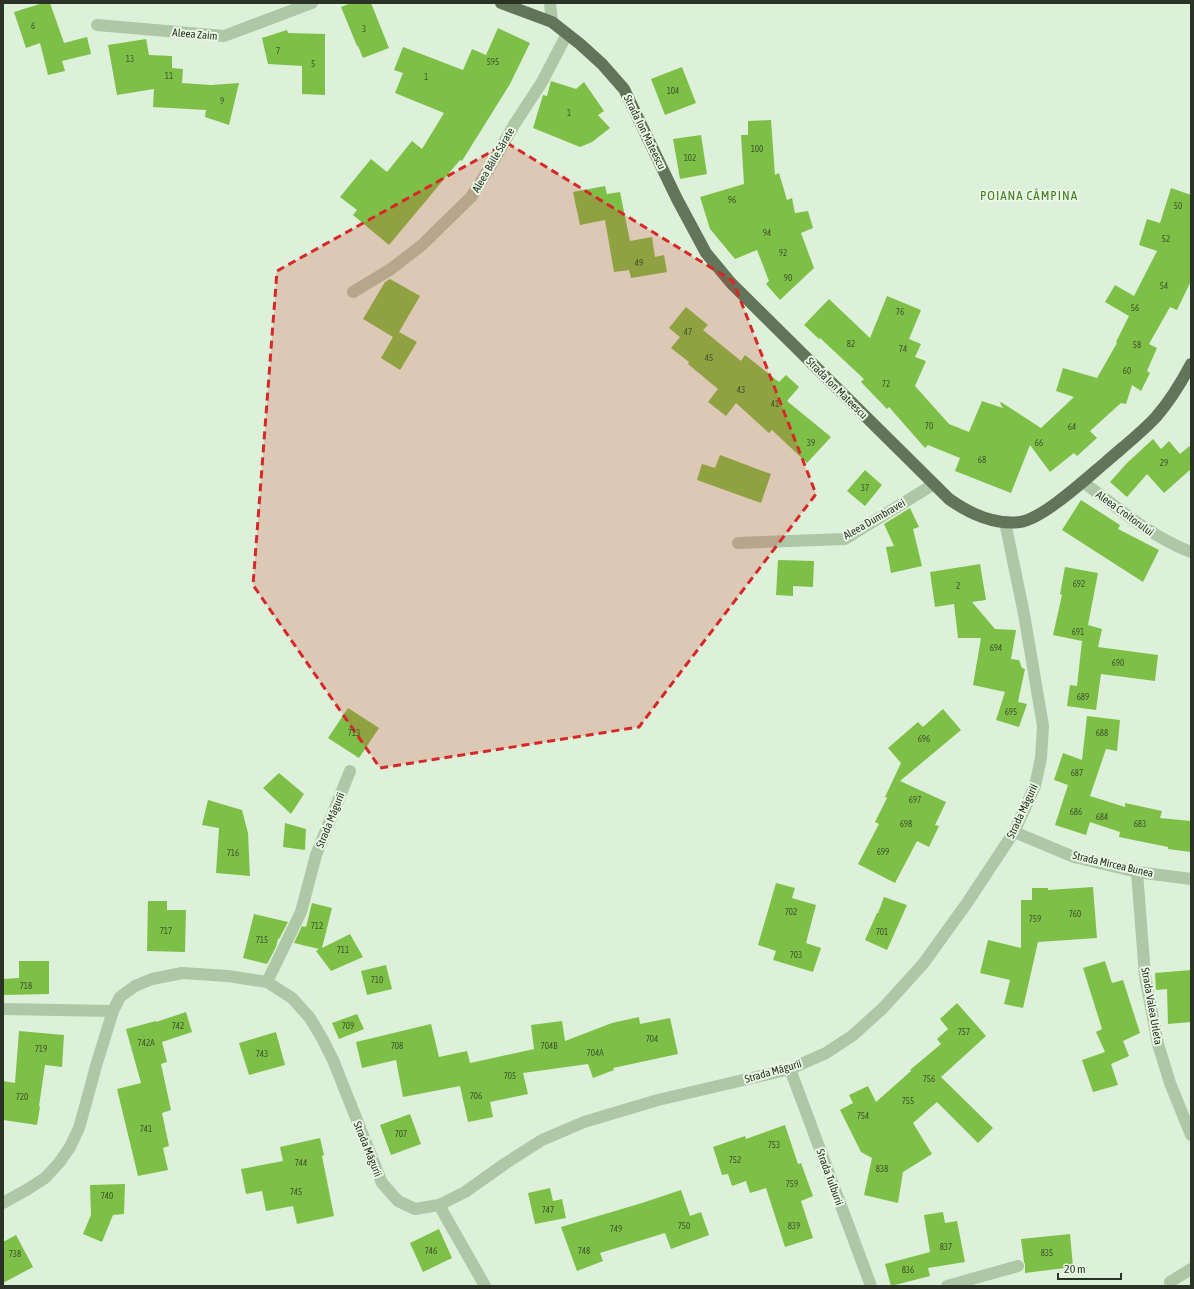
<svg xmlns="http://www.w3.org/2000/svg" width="1194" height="1289" font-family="'Asap Condensed',sans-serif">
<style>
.building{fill:#7ec047}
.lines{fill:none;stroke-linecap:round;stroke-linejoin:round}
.minor{stroke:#aec7a6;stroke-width:12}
.major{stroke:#627558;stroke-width:12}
.marked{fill:#d62828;fill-opacity:0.2;stroke:#d62828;stroke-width:3;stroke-dasharray:8 5;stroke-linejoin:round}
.labels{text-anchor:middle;stroke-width:4;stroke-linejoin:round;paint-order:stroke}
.number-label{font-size:9px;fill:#40562e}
.street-label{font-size:11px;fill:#2b3326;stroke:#e8f8e5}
.quarter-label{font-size:13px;letter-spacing:1px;fill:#4a7923;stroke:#e8f8e5}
</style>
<rect width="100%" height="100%" fill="#ddf0d9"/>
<path class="building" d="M43 3H50L64 43 87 37 91 54 62 61 65 71 48 75 40 43 26 48 14 12Z
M351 3H371L389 48 363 58 358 46H357L341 7Z
M498 28 530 43 510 84 462 161 460 160 389 245 353 215 357 210 340 197 371 159 387 172 412 141 422 149 444 113 395 93 403 73 394 70 403 47 463 70 472 49 486 55Z
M287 30 288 33 325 34V95L302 94V66L268 64 262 38Z
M146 39 149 55 172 56V68L183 69 182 83 211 85 239 83 229 125 205 117 206 110 153 107 154 89 117 95 108 45Z
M682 67 696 103 665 115 651 79Z
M551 81 576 89 584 82 604 111 598 115 610 128 592 142 580 147 533 128 543 95 547 96Z
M771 120 775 175 779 173 787 200 792 198 795 213 808 211 813 228 801 233 814 268 780 300 766 284 769 281 757 250 735 259 710 229 700 197 744 184 741 135H748V121Z
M701 135 707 174 680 179 673 139Z
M605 186 607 194 620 192 630 241 652 237 655 257 664 255 667 272 631 278 629 270 614 272 605 220 580 225 573 192Z
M1171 188 1191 195V281L1177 310 1170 307 1149 344 1157 348 1147 371 1150 373 1141 391 1132 385 1126 404 1121 403 1090 431 1097 438 1077 456 1074 453 1050 472 1030 445 1011 493 955 471 960 458 928 445 925 448 889 407 887 409 861 382 864 379 820 338 819 339 804 325 829 299 870 338 887 296 921 310 909 339 921 344 915 357 926 361 915 386 949 424 969 432 982 401 1003 408 1000 403 1001 402 1041 428 1074 397 1056 391 1063 368 1097 378 1117 343 1116 342 1129 316 1105 302 1115 285 1134 296 1157 251 1139 245 1147 219 1160 223Z
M390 279 420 296 399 332 417 342 400 370 381 358 393 337 363 319 385 282Z
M686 307 708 325 703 330 741 361 745 355 779 382 786 375 799 387 787 401 831 437 807 463 772 430 769 433 736 403 726 416 708 402 718 389 688 364 689 362 671 348 680 337 669 328Z
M1153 439 1161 449 1169 441 1180 454 1191 445V469L1164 493 1147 474 1127 497 1110 482 1127 463Z
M720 455 771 474 761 503 697 480 702 464 715 468Z
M865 470 882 485 865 506 847 491Z
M1081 500 1120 525 1118 529 1159 550 1143 582 1062 530Z
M910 508 919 527 913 529 922 566 891 573 886 547 894 546 884 524Z
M778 560 814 561 813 587 793 586V596L776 595Z
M980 564 986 600 972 602 995 629 1016 630 1011 659 1019 660 1022 668 1025 669 1018 702 1027 704 1019 727 996 720 1005 692 973 685 981 638H958L954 604 935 607 930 572Z
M1065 567 1098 573 1088 625 1102 629 1098 647 1158 655 1155 681 1101 674 1096 710 1067 706 1070 685 1077 686 1082 641 1053 635 1062 595 1060 594Z
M348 708 379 728 359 758 328 738Z
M943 709 961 730 900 781 946 802 935 825 939 826 929 847 917 841 895 883 858 864 879 824 875 822 887 798 885 797 901 763 888 748 918 722 923 727Z
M1087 716 1120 720 1117 751 1106 749 1090 796 1125 807V803L1162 811 1160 818 1191 821V852L1168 849V847L1119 837 1120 832 1090 822 1086 835 1055 825 1068 785 1054 780 1063 753 1082 760Z
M279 773 304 794 291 814 263 788Z
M208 800 242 810 248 833 250 876 216 873 219 828 202 825Z
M285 823 306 829 305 850 283 847Z
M776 883 795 888 792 898 816 905 806 943 821 948 813 972 773 960 776 951 758 945Z
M1093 887 1097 938 1038 942 1023 1008 1004 1004 1010 980 980 973 988 940 1021 948V900H1032V888H1048V890Z
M884 897 907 905 887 950 865 940 877 913H878Z
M148 901H167V910H186L185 952 147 951Z
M312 903 332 908 322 948 350 934 363 957 331 971 316 951 319 949 294 943 302 926 306 927Z
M254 914 288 922 279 939H278L276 947 267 964 243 958Z
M19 961H49V994L3 995V979L19 978Z
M1105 961 1112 983 1123 980 1140 1033 1123 1041 1129 1056 1111 1064 1118 1085 1093 1092 1082 1060 1105 1052 1096 1032 1102 1029 1083 968Z
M386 965 392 989 367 995 361 971Z
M1191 970V1022L1168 1024 1167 989 1156 990 1155 973Z
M957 1003 986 1036 941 1077 993 1128 978 1143 937 1102 913 1123 932 1154 903 1172 898 1203 864 1195 872 1158 861 1152 840 1110 853 1103 849 1095 868 1086 876 1102 911 1071 910 1070 941 1044 937 1039 948 1029 940 1019Z
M186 1012 192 1032 162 1042 167 1062 161 1064 171 1110 162 1113 169 1146 163 1148 168 1170 138 1176 117 1089 141 1083 126 1029 156 1021V1022Z
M357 1014 364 1029 339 1039 332 1023Z
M639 1017 640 1024 670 1018 678 1054 613 1068 614 1070 593 1078 588 1064 523 1073 528 1094 490 1102 493 1117 468 1122 460 1086 403 1097 396 1060 362 1068 356 1042 431 1024 439 1057 467 1051 470 1063 534 1049 531 1025 562 1021 565 1041 612 1023Z
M19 1031 64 1035 62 1067 45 1065 39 1106 40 1107 37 1125 3 1120V1081L15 1083Z
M276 1032 285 1065 249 1075 239 1043Z
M410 1114 421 1144 391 1155 380 1125Z
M785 1125 798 1164 801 1163 813 1196 801 1201 813 1238 785 1247 766 1188 750 1193 746 1181 732 1186 728 1174 722 1175 713 1147 745 1136 746 1139Z
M320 1138 324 1155 322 1156 334 1216 297 1224 293 1206 266 1211 262 1191 246 1194 241 1169 283 1161 280 1147Z
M125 1184 124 1214 113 1215 102 1242 83 1234 91 1215 90 1185Z
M550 1188 553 1201 562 1199 566 1218 535 1224 528 1193Z
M681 1190 690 1216 701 1212 709 1235 671 1249 665 1233 600 1253 603 1261 577 1271 561 1227 642 1203Z
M943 1212 945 1223 957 1221 965 1262 928 1268 930 1276 891 1286 885 1264 930 1252 924 1215Z
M439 1229 452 1258 423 1272 410 1243Z
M1070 1234 1073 1267 1025 1273V1264L1024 1262 1021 1239Z
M16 1235 33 1267 3 1283V1242Z"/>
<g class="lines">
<path class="minor" d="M550 3 552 22
M97 25 224 36 312 3
M353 292 391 269 422 245 471 197 487 172 514 125 542 82 567 34
M1083 482C1118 508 1150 536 1191 552
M738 543 845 539 934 484
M1014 832 1074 857 1137 872 1191 879
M1137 872 1145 976 1158 1044 1170 1083 1191 1135
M267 982 301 912 316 855 350 771
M3 1009 113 1011
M790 1069 871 1286
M3 1203 28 1189 45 1178 59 1163 70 1147 79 1128 86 1103 96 1066 113 1011 120 997 135 986 152 979 182 973 228 976 267 982 292 998 310 1018 323 1040 333 1060 382 1183 398 1201 415 1209 439 1205 465 1192 506 1163 542 1140 584 1122 658 1100 790 1069 826 1053 852 1036 883 1008 923 964 967 903 1014 832 1035 786 1041 758 1043 726 1024 614 1005 522
M439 1205 485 1286
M947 1286 1018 1266
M1171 1286 1170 1282 1191 1269"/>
<path class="major" d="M501 3 552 22 580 44 602 64 624 89 677 199 706 253 731 283 949 499C970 514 994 525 1020 522 1043 519 1088 477 1106 462 1123 447 1141 433 1156 417 1170 401 1181 383 1191 364"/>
</g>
<path class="marked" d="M507 143 733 281 816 494 639 727 380 768 253 585 277 271Z"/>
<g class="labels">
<g class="number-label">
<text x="33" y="29">6</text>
<text x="364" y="32">3</text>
<text x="278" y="54">7</text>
<text x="130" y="62">13</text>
<text x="493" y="65">595</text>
<text x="313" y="67">5</text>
<text x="169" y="79">11</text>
<text x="426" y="80">1</text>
<text x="673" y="94">104</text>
<text x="222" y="104">9</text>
<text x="569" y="116">1</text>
<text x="757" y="152">100</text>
<text x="690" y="161">102</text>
<text x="732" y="203">96</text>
<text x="1178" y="209">50</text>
<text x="767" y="236">94</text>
<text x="1166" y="242">52</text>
<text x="783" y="256">92</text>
<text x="639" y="266">49</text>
<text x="788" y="281">90</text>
<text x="1164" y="289">54</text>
<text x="1135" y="311">56</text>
<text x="900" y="315">76</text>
<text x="688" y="335">47</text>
<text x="851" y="347">82</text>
<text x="1137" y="348">58</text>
<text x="903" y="352">74</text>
<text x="709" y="361">45</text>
<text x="1127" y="374">60</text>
<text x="886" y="387">72</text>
<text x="741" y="393">43</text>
<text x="775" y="407">41</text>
<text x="929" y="429">70</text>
<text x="1072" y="430">64</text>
<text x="811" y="446">39</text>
<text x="1039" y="446">66</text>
<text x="982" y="463">68</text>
<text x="1164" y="466">29</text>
<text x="865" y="491">37</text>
<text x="1079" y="587">692</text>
<text x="958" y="589">2</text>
<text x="1078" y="635">691</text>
<text x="996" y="651">694</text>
<text x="1118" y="666">690</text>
<text x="1083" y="700">689</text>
<text x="1011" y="715">695</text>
<text x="354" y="736">713</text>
<text x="1102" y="736">688</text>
<text x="924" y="742">696</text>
<text x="1077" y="776">687</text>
<text x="915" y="803">697</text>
<text x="1076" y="815">686</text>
<text x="1102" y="820">684</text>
<text x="906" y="827">698</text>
<text x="1140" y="827">683</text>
<text x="883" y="855">699</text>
<text x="233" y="856">716</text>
<text x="791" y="915">702</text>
<text x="1075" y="917">760</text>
<text x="1035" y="922">759</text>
<text x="317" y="929">712</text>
<text x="166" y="934">717</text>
<text x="882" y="935">701</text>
<text x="262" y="943">715</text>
<text x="343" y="953">711</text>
<text x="796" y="958">703</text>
<text x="377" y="983">710</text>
<text x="26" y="989">718</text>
<text x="178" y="1029">742</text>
<text x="348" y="1029">709</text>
<text x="964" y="1035">757</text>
<text x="652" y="1042">704</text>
<text x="146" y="1046">742A</text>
<text x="397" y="1049">708</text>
<text x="549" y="1049">704B</text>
<text x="41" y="1052">719</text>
<text x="595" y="1056">704A</text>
<text x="262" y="1057">743</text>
<text x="510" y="1079">705</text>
<text x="929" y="1082">756</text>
<text x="476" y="1099">706</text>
<text x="22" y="1100">720</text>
<text x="908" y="1104">755</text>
<text x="863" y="1119">754</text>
<text x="146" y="1132">741</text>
<text x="401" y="1137">707</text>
<text x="774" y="1148">753</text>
<text x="735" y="1163">752</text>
<text x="301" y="1166">744</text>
<text x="882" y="1172">838</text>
<text x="792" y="1187">759</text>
<text x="296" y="1195">745</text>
<text x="107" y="1199">740</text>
<text x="548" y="1213">747</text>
<text x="684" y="1229">750</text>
<text x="794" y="1229">839</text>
<text x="616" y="1232">749</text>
<text x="946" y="1250">837</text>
<text x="431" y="1254">746</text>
<text x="584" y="1254">748</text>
<text x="1047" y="1256">835</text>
<text x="15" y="1257">738</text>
<text x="908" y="1273">836</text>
</g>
<g class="street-label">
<text transform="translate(195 34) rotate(5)" y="4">Aleea Zaim</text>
<text transform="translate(645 132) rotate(64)" y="4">Strada Ion Mateescu</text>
<text transform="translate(493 160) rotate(-60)" y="4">Aleea Băile Sărate</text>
<text transform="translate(837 388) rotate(45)" y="4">Strada Ion Mateescu</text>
<text transform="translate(1125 513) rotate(36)" y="4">Aleea Croitorului</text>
<text transform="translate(874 519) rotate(-30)" y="4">Aleea Dumbravei</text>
<text transform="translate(1022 811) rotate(-65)" y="4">Strada Măgurii</text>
<text transform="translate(330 820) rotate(-68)" y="4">Strada Măgurii</text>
<text transform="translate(1113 864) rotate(13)" y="4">Strada Mircea Bunea</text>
<text transform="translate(1152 1006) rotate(80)" y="4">Strada Valea Urleta</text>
<text transform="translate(773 1071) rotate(-16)" y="4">Strada Măgurii</text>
<text transform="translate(368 1149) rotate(68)" y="4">Strada Măgurii</text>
<text transform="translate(830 1177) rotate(70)" y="4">Strada Tulburii</text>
</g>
<g class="quarter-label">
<text x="1029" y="200">POIANA CÂMPINA</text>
</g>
</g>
<rect width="1194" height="1289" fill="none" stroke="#2b3326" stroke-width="8"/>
<path d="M1058 1273v6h63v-6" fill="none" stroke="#2b3326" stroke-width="2"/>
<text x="1064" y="1273" font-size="12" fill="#2b3326" stroke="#e8f8e5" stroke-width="3" paint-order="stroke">20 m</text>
</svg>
